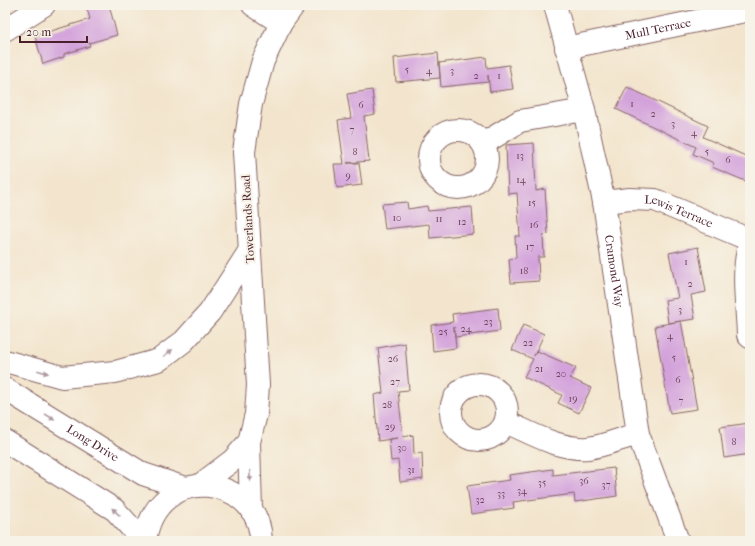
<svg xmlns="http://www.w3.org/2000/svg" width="755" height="546" font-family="'IM FELL French Canon',serif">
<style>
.building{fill:#d3a2db}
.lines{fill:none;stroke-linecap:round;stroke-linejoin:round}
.minor-casing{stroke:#856464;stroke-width:24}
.major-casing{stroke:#856464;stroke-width:24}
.minor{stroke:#fff;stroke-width:22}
.major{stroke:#fff;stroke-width:22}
.oneway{fill:#ae9aa0}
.labels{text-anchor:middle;stroke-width:4;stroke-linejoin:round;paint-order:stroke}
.number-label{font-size:10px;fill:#6c4057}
.street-label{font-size:12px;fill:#4a1f2b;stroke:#f7f3e8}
</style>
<rect width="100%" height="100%" fill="#f7f3e8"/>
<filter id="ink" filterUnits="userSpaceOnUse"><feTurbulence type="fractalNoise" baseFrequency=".025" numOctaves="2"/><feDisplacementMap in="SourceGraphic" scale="8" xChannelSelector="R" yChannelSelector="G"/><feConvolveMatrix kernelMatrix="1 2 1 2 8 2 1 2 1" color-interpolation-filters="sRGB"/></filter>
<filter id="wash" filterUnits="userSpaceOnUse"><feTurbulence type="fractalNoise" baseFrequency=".012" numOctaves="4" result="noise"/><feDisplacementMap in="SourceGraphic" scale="16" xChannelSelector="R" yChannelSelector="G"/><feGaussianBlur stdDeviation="0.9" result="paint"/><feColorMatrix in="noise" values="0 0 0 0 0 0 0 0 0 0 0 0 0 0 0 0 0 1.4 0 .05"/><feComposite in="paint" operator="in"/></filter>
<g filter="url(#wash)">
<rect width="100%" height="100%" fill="#f3e5cd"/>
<g id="blocks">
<path class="building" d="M86 5H109L117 35 89 43 90 46 64 54V57L43 64 35 36 90 19Z
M438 53 440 78 396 82 394 58Z
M486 57 487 68 509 65 513 89 490 92 488 75V82L441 87 439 63Z
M627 87 708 126 703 137 750 158V183L712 167 714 163 693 154 696 147 616 109Z
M372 90 375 114 364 116 369 161 347 163H359L362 185 337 188 334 164H344L338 120 351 118 347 94Z
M534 143 536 191 545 189 548 234 543 235 544 257H538L539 281 511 283 509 259 516 258 515 236H520L517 193 508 194 506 145Z
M407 202 408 209 427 206 428 211 472 207 474 234 430 238 429 224 385 229 382 204Z
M698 247 706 292 691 295 695 319 668 323 665 300 678 298 669 253Z
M498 308 500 331 455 337 454 327 456 348 433 351 431 325 453 322 452 314Z
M681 321 697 409 670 413 655 326Z
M523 325 544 334 534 356 537 351 576 368 570 378 591 388 579 413 558 403 562 395 524 377 533 359 512 350Z
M405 343 409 390 398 391 403 437 413 435 414 454 422 453 423 479 400 482 398 460 391 461 389 439 398 438 378 441 374 395 383 393 378 348Z
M750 423V454L724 458 720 427Z
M614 468 617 496 575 502 574 494 513 502 514 508 471 514 467 486 510 480 509 475 553 469V475Z"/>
</g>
</g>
<g filter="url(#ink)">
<use href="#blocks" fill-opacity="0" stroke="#856464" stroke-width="1"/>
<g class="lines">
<defs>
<g id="minor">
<path d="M253 5 281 23"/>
<path id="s1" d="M555 5 584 110 604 202 638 434 678 541"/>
<path d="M5 30 44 5"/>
<path id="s2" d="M566 48 750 10"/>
<circle cx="458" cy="159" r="29"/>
<path d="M483 144 520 121 584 110"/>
<path id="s3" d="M604 202 630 199 655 200 750 240"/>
<path d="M750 242C741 270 747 305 748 335L750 337"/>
<circle cx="479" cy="412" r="28"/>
<path d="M506 422C531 433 559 450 588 448 604 446 622 438 638 434"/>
<path d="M200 485 233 460 249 442"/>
<path d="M251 510 249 442 256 414 258 385 244 152 251 104 263 61 281 23 294 5"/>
</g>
<g id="major">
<path d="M5 361 62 377 115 372 159 360 184 341 210 312 250 250"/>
<path id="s4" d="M5 389 143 474 185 488"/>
<path d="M5 441 115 510 143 541"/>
<path d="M145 541C156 461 260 474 261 541"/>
</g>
</defs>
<use href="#minor" class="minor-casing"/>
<use href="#major" class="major-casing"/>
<use href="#minor" class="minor"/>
<use href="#major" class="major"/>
</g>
<defs><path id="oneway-solid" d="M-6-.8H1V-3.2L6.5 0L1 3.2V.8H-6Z"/></defs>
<g class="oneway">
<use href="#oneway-solid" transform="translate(168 353) rotate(-37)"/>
<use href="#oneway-solid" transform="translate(43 372) rotate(16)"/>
<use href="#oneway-solid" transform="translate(50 417) rotate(32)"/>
<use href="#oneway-solid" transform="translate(250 476) rotate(88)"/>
<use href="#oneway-solid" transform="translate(116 512) rotate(-137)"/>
</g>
</g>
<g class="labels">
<g class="number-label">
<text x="407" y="73">5</text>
<text x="429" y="74">4</text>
<text x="452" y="74">3</text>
<text x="476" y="79">2</text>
<text x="499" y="79">1</text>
<text x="632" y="107">1</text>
<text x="361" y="108">6</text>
<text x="653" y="117">2</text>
<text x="673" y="127">3</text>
<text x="352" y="133">7</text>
<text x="694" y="136">4</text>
<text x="355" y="155">8</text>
<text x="707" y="155">5</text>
<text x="520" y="159">13</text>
<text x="728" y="163">6</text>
<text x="348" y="179">9</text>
<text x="521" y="183">14</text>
<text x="532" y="206">15</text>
<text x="397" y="221">10</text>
<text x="439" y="222">11</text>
<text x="462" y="225">12</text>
<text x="534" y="228">16</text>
<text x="530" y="250">17</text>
<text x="686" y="265">1</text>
<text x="524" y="274">18</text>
<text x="690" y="287">2</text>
<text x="680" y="313">3</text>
<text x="488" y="325">23</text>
<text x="466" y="332">24</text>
<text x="443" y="335">25</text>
<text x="670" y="339">4</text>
<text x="528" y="346">22</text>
<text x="674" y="361">5</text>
<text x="393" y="362">26</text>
<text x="539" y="372">21</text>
<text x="561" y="377">20</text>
<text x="678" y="383">6</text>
<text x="395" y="385">27</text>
<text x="573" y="402">19</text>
<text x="681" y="404">7</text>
<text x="387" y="408">28</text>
<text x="390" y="430">29</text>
<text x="734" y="445">8</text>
<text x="402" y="451">30</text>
<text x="411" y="473">31</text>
<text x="584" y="484">36</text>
<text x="542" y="486">35</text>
<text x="606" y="488">37</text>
<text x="522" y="494">34</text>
<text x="501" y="497">33</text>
<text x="480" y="503">32</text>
</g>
<g class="street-label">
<text dy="4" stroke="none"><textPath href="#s2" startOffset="94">Mull Terrace</textPath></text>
<text dy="4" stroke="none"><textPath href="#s3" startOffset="77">Lewis Terrace</textPath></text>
<text transform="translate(248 219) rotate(-93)" y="4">Towerlands Road</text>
<text dy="4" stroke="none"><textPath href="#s1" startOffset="273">Cramond Way</textPath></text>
<text dy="4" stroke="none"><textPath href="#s4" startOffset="103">Long Drive</textPath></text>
</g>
</g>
<rect width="755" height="546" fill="none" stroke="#f7f3e8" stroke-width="20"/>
<path d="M20 36v6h67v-6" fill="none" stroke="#4a1f2b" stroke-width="2"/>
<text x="26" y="36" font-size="12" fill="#4a1f2b" stroke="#f7f3e8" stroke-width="3" paint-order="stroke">20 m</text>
</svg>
